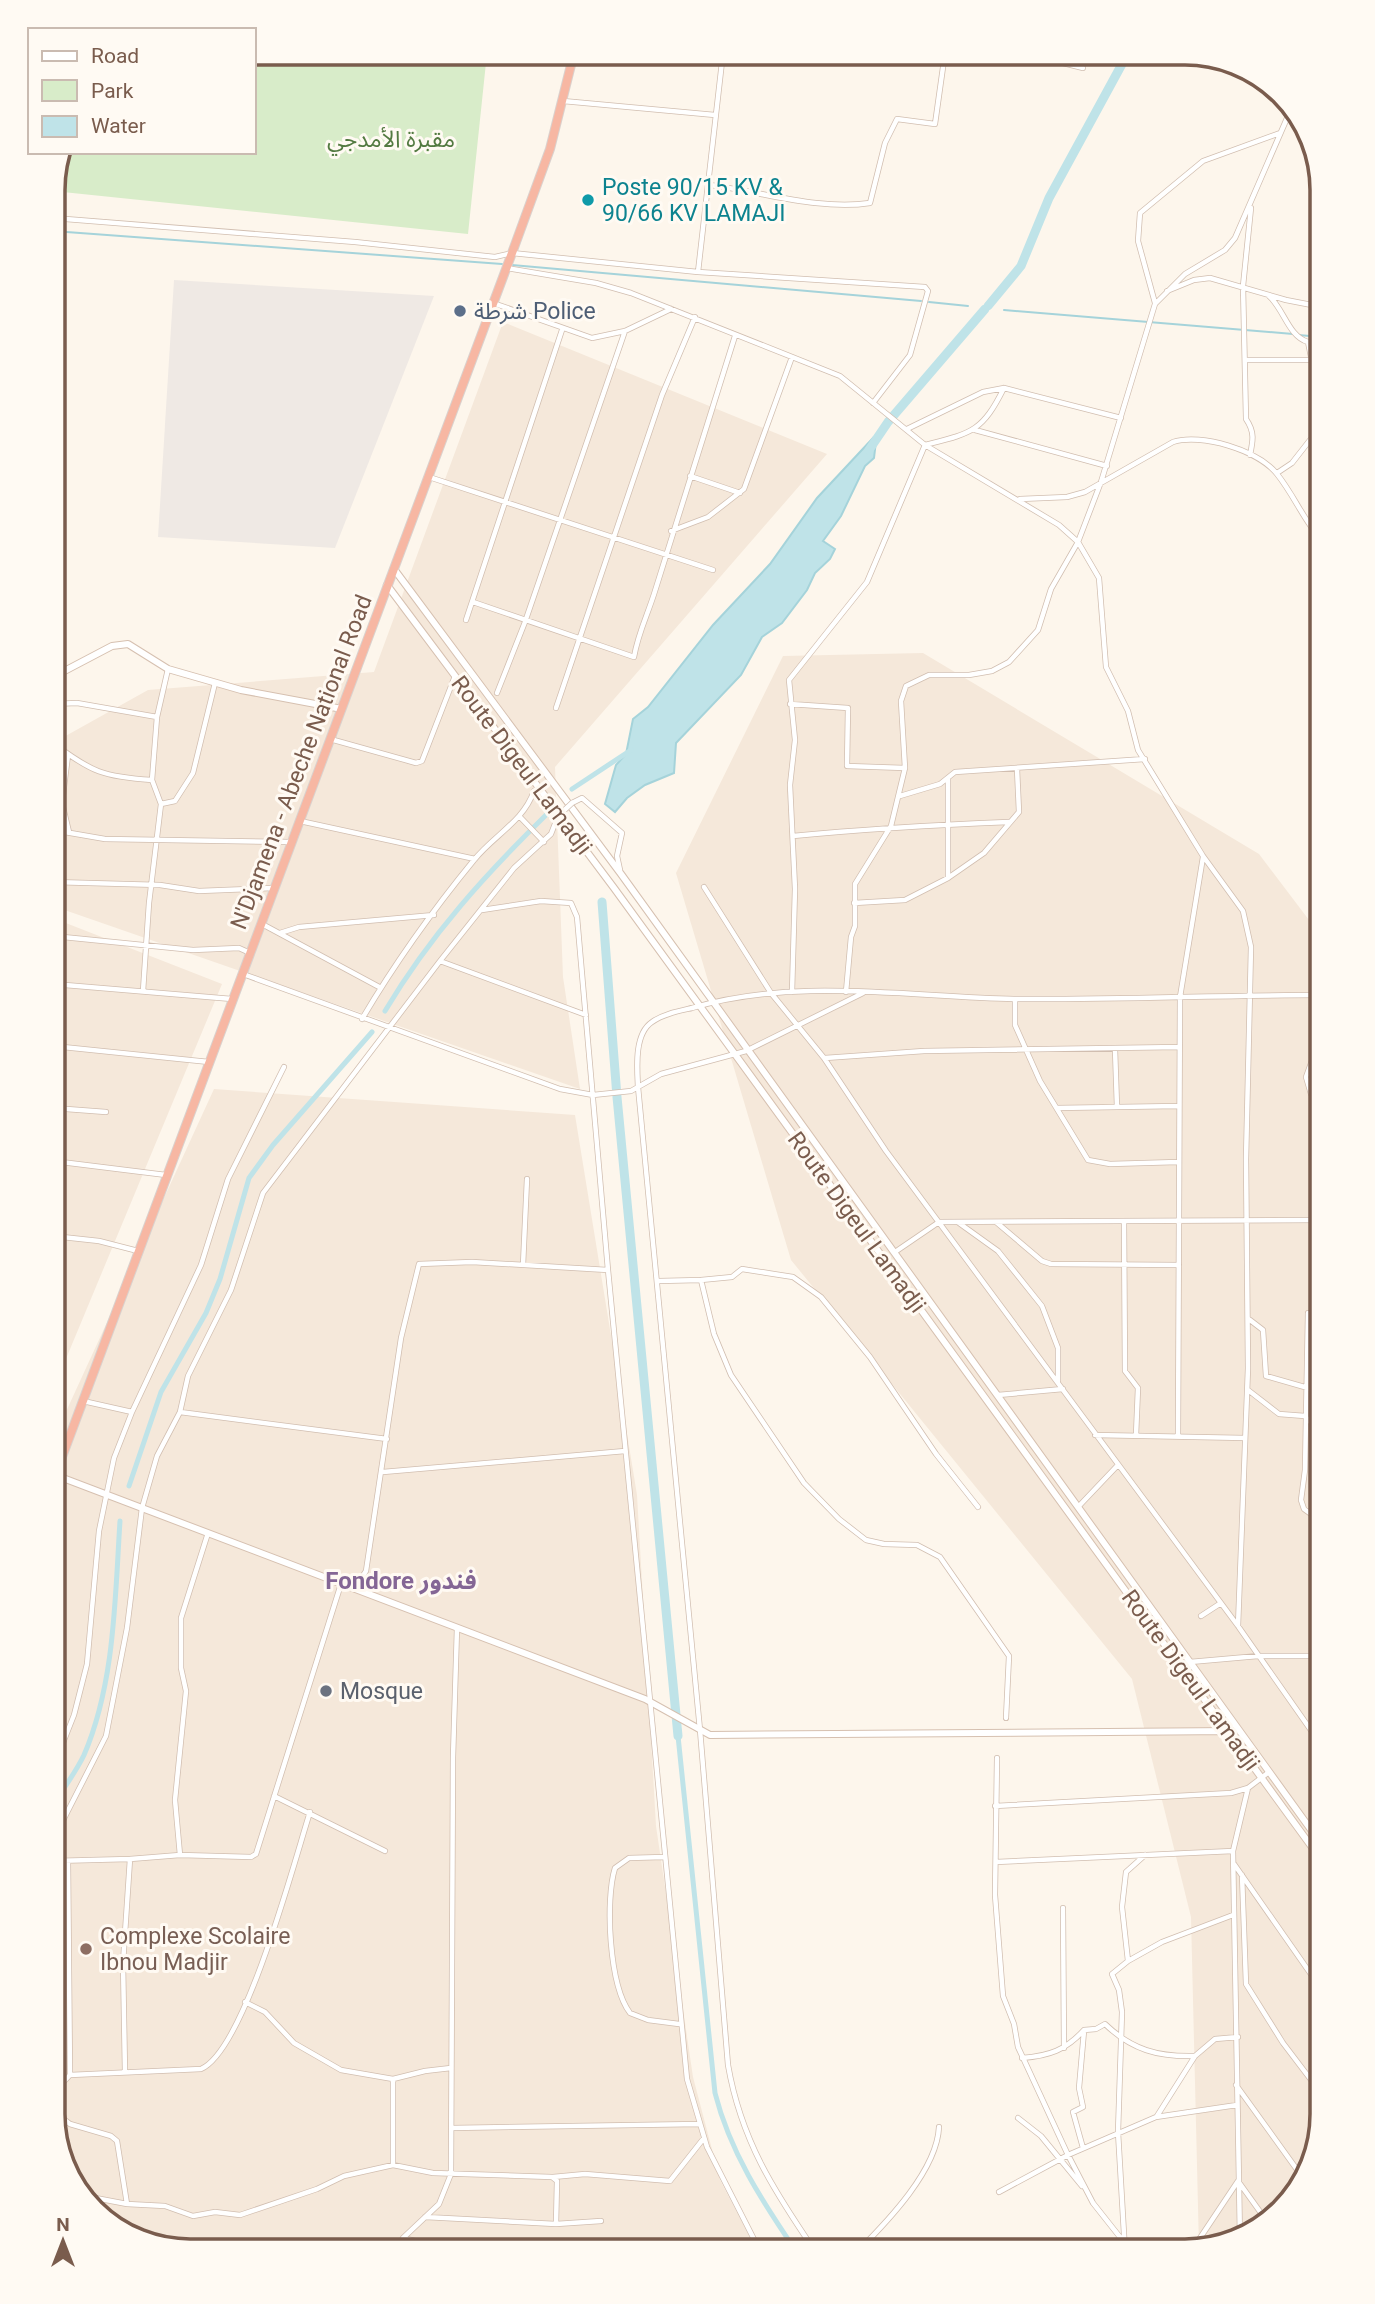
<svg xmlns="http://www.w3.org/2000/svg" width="1375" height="2304" font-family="Roboto,'Noto Sans Arabic',sans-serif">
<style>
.residential{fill:#f5e8da}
.industrial{fill:#efe9e4}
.green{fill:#d8ecc9}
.water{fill:#bfe3e8;stroke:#a5d3da;stroke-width:2}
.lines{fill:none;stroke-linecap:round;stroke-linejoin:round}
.stream{stroke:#a5d3da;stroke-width:2}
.canal{stroke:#bfe3e8;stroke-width:5}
.river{stroke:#bfe3e8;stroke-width:9}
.street-casing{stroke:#d1beb0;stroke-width:6}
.secondary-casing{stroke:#d6c0b0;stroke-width:8}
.highway-casing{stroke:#dad1cd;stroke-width:10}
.street{stroke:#fff;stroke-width:4.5}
.secondary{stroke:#fff;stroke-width:6}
.highway{stroke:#f7b7a3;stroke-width:8}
.street-bridge-casing{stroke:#d1beb0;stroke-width:6;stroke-linecap:butt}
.street-bridge{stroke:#fff;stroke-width:4.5}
.culture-dot{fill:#0f9aa8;stroke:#fffaf3;stroke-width:2.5}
.service-dot{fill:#5c6f8a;stroke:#fffaf3;stroke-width:2.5}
.worship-dot{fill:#6b7280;stroke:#fffaf3;stroke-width:2.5}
.education-dot{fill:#8d6e63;stroke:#fffaf3;stroke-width:2.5}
.labels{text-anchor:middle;stroke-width:6;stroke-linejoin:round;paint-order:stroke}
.park-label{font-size:23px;fill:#537a41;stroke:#fffaf3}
.culture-label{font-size:23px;fill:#0d838f;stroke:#fffaf3;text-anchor:start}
.service-label{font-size:23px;fill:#4e5e75;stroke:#fffaf3;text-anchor:start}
.street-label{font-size:23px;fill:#7a5c4d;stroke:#fffaf3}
.worship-label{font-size:23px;fill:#5b616d;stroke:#fffaf3;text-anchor:start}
.education-label{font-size:23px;fill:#785e54;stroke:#fffaf3;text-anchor:start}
.neighbourhood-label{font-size:24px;font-weight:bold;fill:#846695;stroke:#fffaf3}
.rim{fill:none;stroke:#7a5c4d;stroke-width:3.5}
</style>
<rect width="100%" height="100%" fill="#fdf6ec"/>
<path class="residential" d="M503 322 827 454 555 767 563 977 580 1089 53 906V743L148 690 374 672Z
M923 653 1259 854 1312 924 1322 927V2115L1300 2190 1246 2238 1199 2248 1191 1917 1132 1679 791 1260 676 873 783 656Z
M53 918 222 984 53 1390Z
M214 1089 575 1115 637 1495 656 1826 693 2077 720 2180 757 2251H181L113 2228 66 2175 53 2115V1440Z"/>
<path class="industrial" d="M174 280 434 296 335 548 158 537Z"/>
<path class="green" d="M254 53H487L468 234 53 191 59 152H254Z"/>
<path class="water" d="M873 438 876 441 874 458 865 466 841 516 823 541 835 549 830 559 815 573 807 590 782 623 762 637 741 675 676 743 674 773 645 785 627 798 615 812 605 804 616 765 626 754 633 719 648 707 713 625 770 564 817 498Z"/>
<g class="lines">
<path class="stream" d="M53 231 502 264
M512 265 921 301
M929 302 968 306
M1004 310 1293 334
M1298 335 1322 337"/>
<path class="canal" d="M572 789 631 750
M385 1011C431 934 485 875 548 813
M129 1486 161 1392 206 1313 220 1279 249 1178 273 1145 372 1032
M678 1736 715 2093C730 2152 762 2201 796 2251
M53 1805C63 1789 76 1772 84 1755 115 1683 115 1597 120 1521"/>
<path class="river" d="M988 306 1021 266 1049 198 1128 53
M869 450 888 422 985 309
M602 902 617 1097 678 1736"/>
<defs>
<path id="street" d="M1023 53 1083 68
M563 101 715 115
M709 185C760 191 819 211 870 203L885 143 897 119 935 124 945 53
M53 218 355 242 495 257 512 253 698 272 925 287 928 291 910 355 873 403
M507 268 596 283 631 293 840 376 925 445 1059 525 1078 542 1099 578 1106 667 1128 711 1138 750 1203 856 1243 911 1251 947 1246 1159 1248 1368 1238 1626
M698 272 723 53
M1167 291 1194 280 1210 278 1286 300 1322 307
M1269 296C1284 309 1288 336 1308 342L1316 382 1322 441
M493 303 592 338 625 331 671 309
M1155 303 1138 241 1140 213 1203 161 1280 133
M1309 343 1322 348
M1246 360H1322
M907 429 983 392 1004 388 1121 418
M975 430 1107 466
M1250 455C1253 441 1255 432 1246 419L1243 286 1251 208
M1277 473 1292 463 1310 440 1322 441
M690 476 740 493
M429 477 713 570
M1020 499 1067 497 1085 492 1173 442C1201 433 1258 450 1277 474 1294 495 1304 521 1322 541
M671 531 708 517 744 489 792 357
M473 602 634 657C638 633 648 614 655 591 681 506 709 421 735 336
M466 620 562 330
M497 693 525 622 625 331
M53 704 77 703 157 717
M790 704 848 708 847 766 905 768
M556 708 662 395 695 317
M330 739 416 763 422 761 455 676
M53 743C91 772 104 777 152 780
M68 755 62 803 69 832
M948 778V878
M900 796 940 784 955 772 1145 759
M572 803 582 798 622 833 617 856 620 870
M161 804 152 780 157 717 168 669
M520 817 544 842
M300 821 475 859
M53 830 105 839 291 842
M793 836C865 829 936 825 1009 822
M53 882 160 885 199 891 274 888
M704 887 771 993 824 1058 886 1151 1238 1626 1322 1746
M854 903 905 900 948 878 984 853 1019 812 1017 769
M482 910 541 901 571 903 577 917 608 1270 687 2079 707 2147 760 2251
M262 924 381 988
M280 933 299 927 434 915
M53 936 193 950 239 948 250 953
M440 961 586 1015
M243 974 560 1089 593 1095 631 1091 661 1074 746 1051 863 993
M53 984 232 999
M143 991 149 903 161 804 175 801 193 773 215 683
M792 992 795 889 790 785 795 740 789 680 867 582 925 445C972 433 982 432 1004 388
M846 992 851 937 855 926V884L891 826 905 768 901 701 906 686 929 675H969L992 671 1009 662 1038 630 1051 589 1078 542 1101 482 1155 304 1185 274 1225 250 1235 238 1291 109
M1315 995 1321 1036 1306 1077 1311 1094 1322 1100
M1015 999V1025L1040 1081 1088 1160 1110 1164 1178 1162
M362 1019C395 963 433 910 474 860 494 835 523 822 534 791
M53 1046 209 1062
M1115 1049 1117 1107
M825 1058 924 1051 1179 1047
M53 1108 106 1112
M1057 1108 1178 1106
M53 1161 166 1175
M996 1222 1042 1261 1051 1264 1179 1265
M1124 1222 1125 1371 1138 1388 1136 1435
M959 1223 998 1251 1042 1306 1058 1348V1381
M53 1236 99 1241 138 1251
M895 1252 939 1222 1322 1220
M523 1265 527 1179
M701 1280 732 1277 742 1269 793 1277 821 1297 870 1357 936 1454 978 1507
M659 1281 701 1280 714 1334 731 1375 804 1483 839 1519 866 1540 884 1544 917 1545 940 1557 1009 1656 1006 1718
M1308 1313 1305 1470 1301 1500 1304 1509 1322 1522
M1250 1320 1263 1330 1266 1376 1322 1392
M1248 1390 1279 1414 1305 1416 1322 1435
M998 1395 1063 1389
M83 1401 132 1412
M180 1412 387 1439
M1095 1435 1245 1438
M1178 1436 1180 997 1203 857
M53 1439H68
M383 1472 625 1451
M1079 1506 1117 1466
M354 1589 366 1571 401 1338 419 1264 472 1262 608 1270
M1201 1616 1221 1603
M1190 1662 1258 1656H1322
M997 1758 995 1895 1003 1996 1014 2024 1018 2047 1068 2155 1093 2203 1131 2251
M53 1768 74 1715 87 1664 99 1531 114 1458 132 1412 201 1265 228 1179 284 1067
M274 1796 385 1851
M995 1806 1231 1793 1248 1788 1269 1772
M53 1840 106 1736 127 1628 142 1508 157 1456 180 1412 188 1376 231 1290 263 1193 440 961 514 868 551 834 558 816
M180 1855 175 1800 186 1691 181 1668V1618L208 1533
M664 1857 629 1858 615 1868C605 1900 609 1985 630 2013L648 2020 679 2024
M53 1861 130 1859
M68 1862 70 2075
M996 1862 1233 1851
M1234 1864 1322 1990
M1242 1875 1246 1984 1283 2043 1321 2093
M1063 1908 1064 2048
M1128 1961 1162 1942 1233 1915
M245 2002 265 2012 294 2043 341 2070 393 2079 425 2071 451 2068
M1022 2058C1049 2056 1066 2050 1084 2030L1096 2029 1105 2024C1132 2050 1158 2057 1195 2056
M125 2072 123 1963 130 1859 180 1855 251 1857 256 1854 341 1584
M393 2079V2165
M1236 2085 1303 2178
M53 2093 70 2075 201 2069C245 2050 294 1862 310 1812
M53 2111 70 2124 111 2136 117 2141 127 2204
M1157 2116 1195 2056 1215 2039 1238 2037
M1018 2118 1041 2136 1082 2186
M452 2128 700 2124
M1083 2148 1073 2112 1083 2107 1079 2088 1084 2031
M553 2177 585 2174 670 2181 704 2138
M999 2192 1068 2155 1156 2117 1237 2105
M85 2196 127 2204 165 2206 193 2216 215 2212 240 2215 317 2189 344 2176 393 2165 433 2173 552 2177 557 2181 556 2224
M425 2217 556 2224 601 2221
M403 2238 455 2251
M1240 2239 1233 1851 1248 1788
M1192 2250 1238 2181 1266 2220
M395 2251 403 2238 439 2204 451 2174 453 1757 457 1628
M815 2251C774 2191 741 2140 728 2065L700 1730 638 1087C637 1068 634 1034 652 1022 663 1014 679 1011 692 1008 795 977 909 997 1014 999 1117 1000 1220 995 1322 995
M858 2251C888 2221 937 2170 939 2127
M1125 2251 1118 2132 1122 2012 1119 1990 1112 1974 1128 1961 1122 1907 1126 1872 1145 1855"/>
<path id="secondary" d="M394 569 621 874 1322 1845
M387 585 614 888 1322 1861
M53 677 112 646 128 644 168 669 241 690 342 709
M55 1475 645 1699 710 1735 1231 1731"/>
<path id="highway" d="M53 1481 512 253 550 149 574 53"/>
</defs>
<use href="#street" class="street-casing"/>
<use href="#secondary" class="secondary-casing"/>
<use href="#highway" class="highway-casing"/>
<use href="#street" class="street"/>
<use href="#secondary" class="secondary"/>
<use href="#highway" class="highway"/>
<defs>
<path id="street-bridge" d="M558 816 572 803"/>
</defs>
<use href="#street-bridge" class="street-bridge-casing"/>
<use href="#street-bridge" class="street-bridge"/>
</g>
<circle class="culture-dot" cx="588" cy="200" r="7"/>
<circle class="service-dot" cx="460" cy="311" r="7"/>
<circle class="worship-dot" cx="326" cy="1691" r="7"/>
<circle class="education-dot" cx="86" cy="1949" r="7"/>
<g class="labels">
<g class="park-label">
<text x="391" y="147">مقبرة الأمدجي</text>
</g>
<g class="culture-label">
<text x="602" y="195">Poste 90/15 KV &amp;<tspan x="602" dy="26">90/66 KV LAMAJI</tspan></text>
</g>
<g class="service-label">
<text x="474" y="319">شرطة Police</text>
</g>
<g class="street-label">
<text transform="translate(301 762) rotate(-69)" y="8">N'Djamena - Abeche National Road</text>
<text transform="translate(522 765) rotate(53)" y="8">Route Digeul Lamadji</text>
<text transform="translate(857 1222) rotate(54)" y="8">Route Digeul Lamadji</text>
<text transform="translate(1191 1680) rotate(54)" y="8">Route Digeul Lamadji</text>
</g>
<g class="worship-label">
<text x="340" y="1699">Mosque</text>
</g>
<g class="education-label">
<text x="100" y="1944">Complexe Scolaire<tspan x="100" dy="26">Ibnou Madjir</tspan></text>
</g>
<g class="neighbourhood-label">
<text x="401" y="1589">Fondore فندور</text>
</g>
</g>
<path d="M0 0H1375V2304H0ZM190 65H1185A125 125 0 0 1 1310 190V2114A125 125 0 0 1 1185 2239H190A125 125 0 0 1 65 2114V190A125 125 0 0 1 190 65Z" fill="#fffaf3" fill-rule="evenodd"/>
<path class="rim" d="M190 65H1185A125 125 0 0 1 1310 190V2114A125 125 0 0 1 1185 2239H190A125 125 0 0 1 65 2114V190A125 125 0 0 1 190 65Z"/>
<rect x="28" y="28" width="228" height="126" fill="#fffaf3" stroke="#cabbb1" stroke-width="2"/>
<rect x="42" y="51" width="35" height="10" fill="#ffffff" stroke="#cabbb1" stroke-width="2"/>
<text x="91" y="63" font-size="21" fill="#7a5c4d">Road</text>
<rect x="42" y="80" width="35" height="21" fill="#d8ecc9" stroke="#cabbb1" stroke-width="2"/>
<text x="91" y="98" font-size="21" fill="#7a5c4d">Park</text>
<rect x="42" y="116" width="35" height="21" fill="#bfe3e8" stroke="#cabbb1" stroke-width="2"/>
<text x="91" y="133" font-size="21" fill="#7a5c4d">Water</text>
<g transform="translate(63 2241)" stroke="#fffaf3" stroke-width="5" paint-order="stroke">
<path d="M0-5L12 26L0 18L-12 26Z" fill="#7a5c4d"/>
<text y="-10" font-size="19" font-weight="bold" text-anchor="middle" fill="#7a5c4d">N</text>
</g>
</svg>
